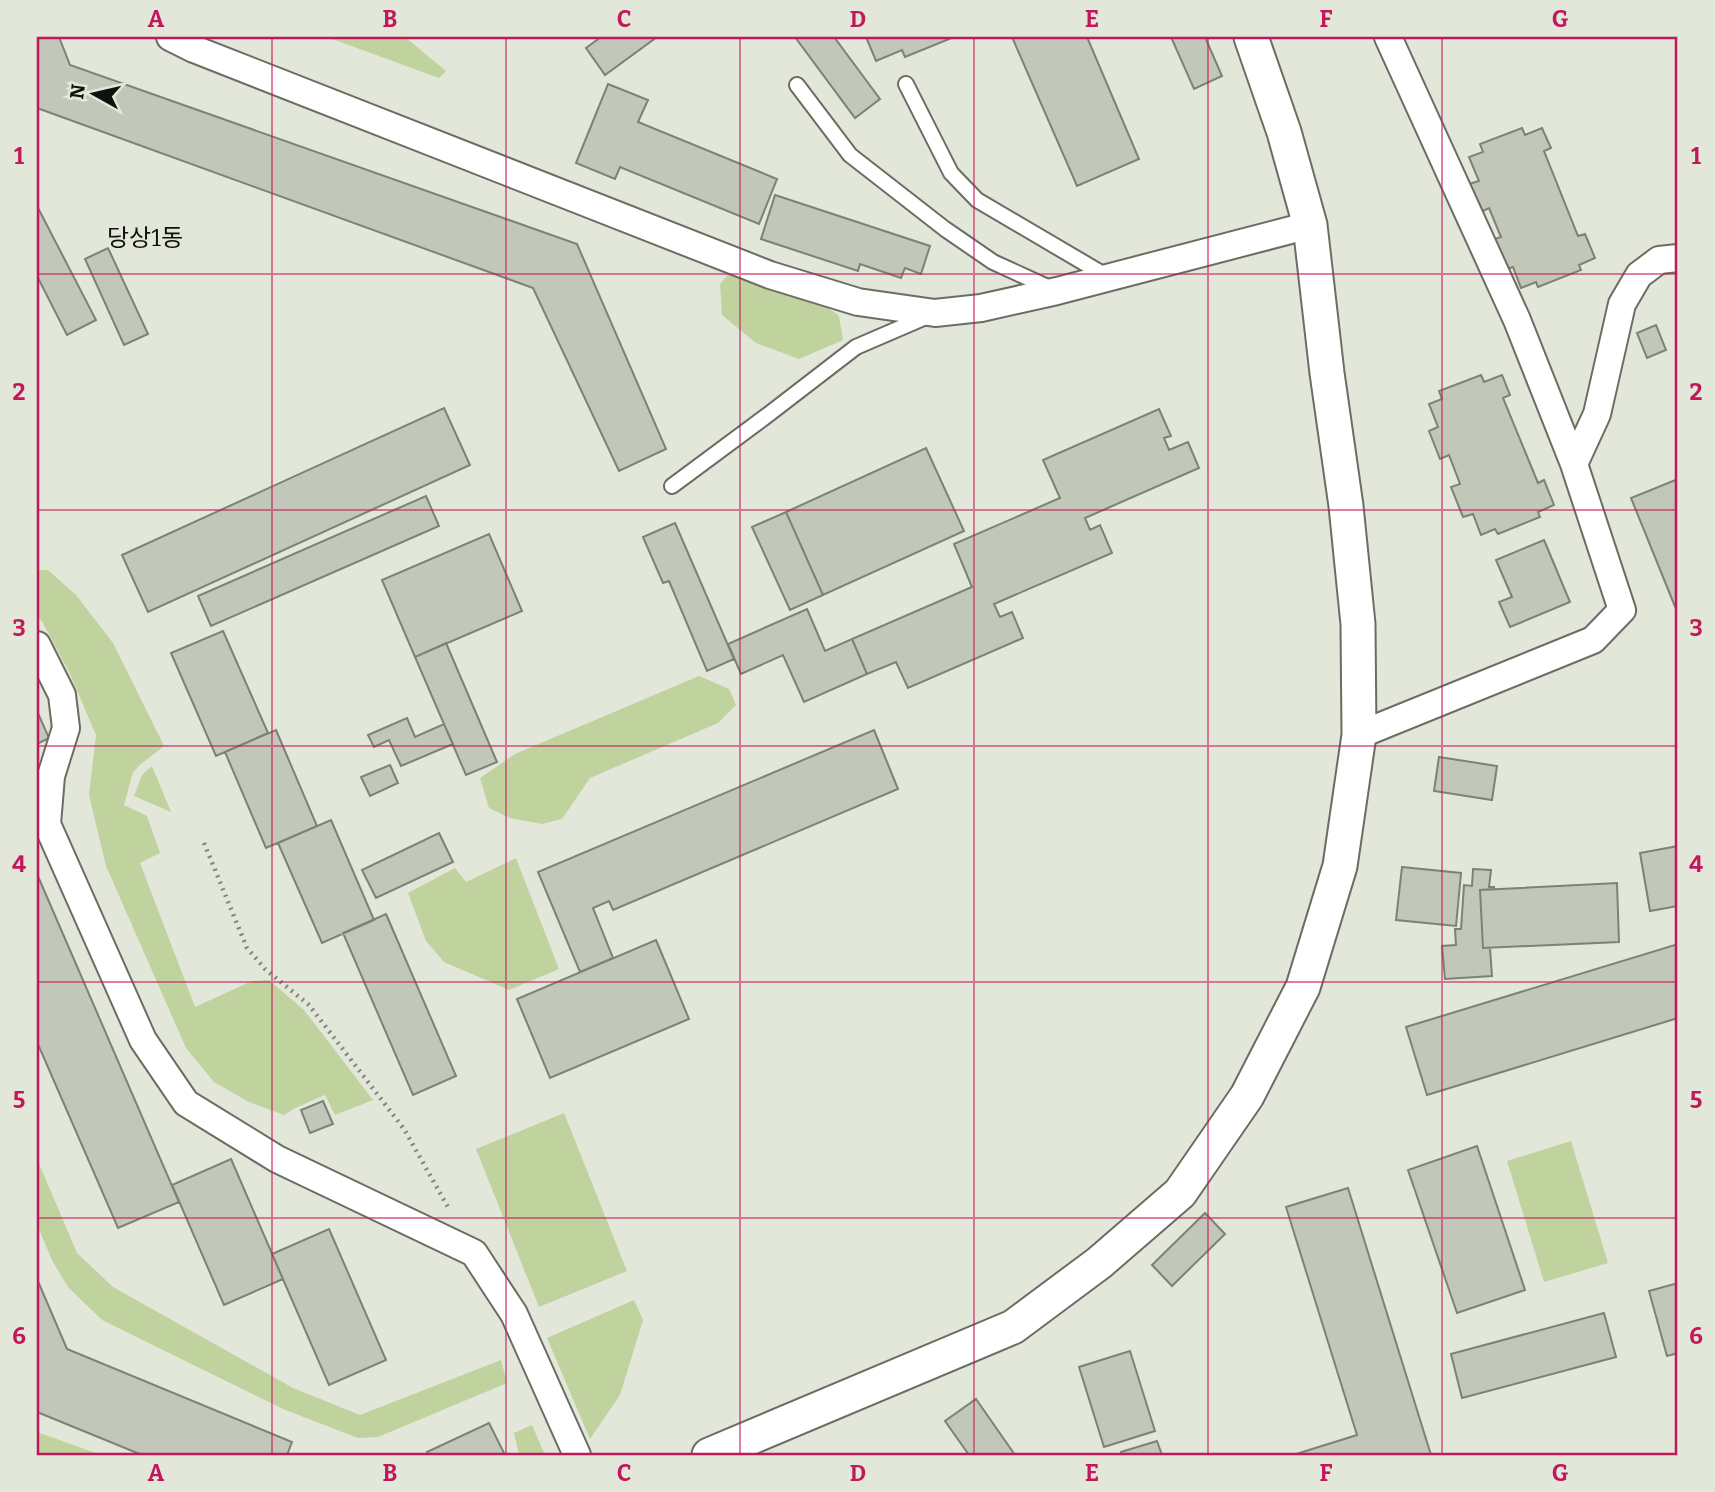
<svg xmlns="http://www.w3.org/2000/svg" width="1715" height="1492" font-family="Bitter,'Noto Sans KR',serif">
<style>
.green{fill:#c0d29e}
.building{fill:#c2c7b9;stroke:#7d8275;stroke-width:2}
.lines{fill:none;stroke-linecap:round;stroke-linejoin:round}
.service-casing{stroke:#6a6e62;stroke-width:18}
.minor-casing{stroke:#6a6e62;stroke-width:30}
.tertiary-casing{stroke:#6a6e62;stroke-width:37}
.path{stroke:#83877d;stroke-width:4.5;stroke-dasharray:2 5;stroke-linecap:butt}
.service{stroke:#fff;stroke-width:14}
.minor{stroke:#fff;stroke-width:26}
.tertiary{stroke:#fff;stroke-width:33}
.grid{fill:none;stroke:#c2185b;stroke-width:2;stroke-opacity:0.55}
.labels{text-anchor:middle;stroke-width:7;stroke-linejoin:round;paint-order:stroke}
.quarter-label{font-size:24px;fill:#0f110c;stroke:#e2e7d9}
.neatline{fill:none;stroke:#c2185b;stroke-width:2.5}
.grid-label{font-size:23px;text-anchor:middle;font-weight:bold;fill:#c2185b}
</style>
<rect width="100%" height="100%" fill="#e2e7d9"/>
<path class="green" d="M327 37H405L446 71 439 78Z
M732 270 820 302 839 316 843 340 799 359 756 343 722 315 720 284Z
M37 570H48L76 595 113 643 164 746 141 764 133 772 124 805 147 816 160 853 140 863 195 1007 252 981 269 980 304 1010 373 1100 335 1115 325 1095 295 1108 284 1115 247 1101 214 1082 186 1048 106 866 89 795 96 735 70 674 43 623 37 615Z
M699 676 729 689 736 705 718 723 590 778 562 819 542 824 510 818 489 808 480 778 515 754Z
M152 766 171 812 134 796 142 775Z
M516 858 559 969 509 990 444 962 426 941 408 893 455 868 466 882Z
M564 1113 627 1271 539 1307 476 1149Z
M1571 1141 1608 1263 1544 1282 1507 1161Z
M37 1159 77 1253 113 1287 293 1388 360 1415 501 1360 507 1383 378 1437 358 1438 283 1409 102 1320 68 1287 53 1262 37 1225Z
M634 1300 643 1320 620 1395 590 1439 547 1338Z
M532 1425 545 1455H519L514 1433Z
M37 1432 101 1455H37Z"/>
<path class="building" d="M37 37H59L70 65 577 244 666 449 619 471 533 288 37 108Z
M601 37H657L605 75 586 48Z
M795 37H834L880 99 855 118Z
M866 37H954L905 57 902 50 876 61Z
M1012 37H1087L1139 159 1077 186Z
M1171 37H1205L1222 76 1194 89Z
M608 84 648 100 638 122 777 179 759 224 620 167 615 179 576 163Z
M1522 128 1525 135 1542 128 1551 148 1544 151 1578 236 1585 234 1595 258 1579 265 1581 270 1538 287 1536 282 1521 288 1513 267 1504 270 1492 240 1501 237 1489 208 1481 212 1469 184 1479 181 1469 157 1483 152 1480 144Z
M775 195 930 246 921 274 905 268 901 278 860 264 858 271 761 239Z
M37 206 96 320 67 335 37 276Z
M108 248 148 334 124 345 85 259Z
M1656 325 1666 350 1647 358 1637 333Z
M1481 375 1484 382 1502 375 1510 395 1503 398 1538 483 1544 480 1554 505 1538 512 1540 517 1498 534 1495 529 1481 535 1473 514 1463 517 1451 487 1460 484 1449 455 1440 459 1429 431 1438 427 1429 404 1442 399 1439 391Z
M444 408 470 465 148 612 122 555Z
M1159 409 1171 436 1164 438 1169 450 1188 442 1199 468 1085 518 1090 530 1100 525 1112 553 994 604 1000 617 1012 612 1023 638 908 688 896 662 867 674 852 639 972 587 954 544 1060 498 1043 460Z
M926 448 964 531 823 595 786 512Z
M1678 479V614L1631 498Z
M426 496 439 526 211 626 198 596Z
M786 512 823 595 790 610 752 527Z
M675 523 734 659 707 671 669 581 663 583 643 537Z
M489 534 522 611 415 657 382 580Z
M1544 540 1570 602 1510 627 1499 602 1512 597 1496 560Z
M807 609 825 651 852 639 867 674 804 702 783 655 741 674 728 644Z
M223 631 268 733 216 756 171 653Z
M446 643 497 762 466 775 415 657Z
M37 711 49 738 37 744Z
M407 718 415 737 444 724 453 744 401 766 389 740 374 747 368 735Z
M276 730 317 826 266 848 225 752Z
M874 730 898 789 613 910 609 901 593 908 613 958 580 972 538 872Z
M1439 757 1497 766 1492 800 1434 791Z
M390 765 398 783 370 796 361 777Z
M331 820 374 920 322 943 278 843Z
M439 833 453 862 376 898 362 870Z
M1678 846V906L1650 911 1640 853Z
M1402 867 1461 873 1456 926 1396 920Z
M1473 869 1491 870 1489 887H1494V889L1480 890 1483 948H1490L1492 976 1445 979 1442 946 1456 945 1455 929H1461L1464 885 1472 886Z
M37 874 179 1202 118 1228 37 1042Z
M1617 883 1619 942 1483 948 1480 890Z
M386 914 456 1076 413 1095 343 933Z
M656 940 689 1019 550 1078 517 999Z
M1678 944V1018L1427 1095 1406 1027Z
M323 1101 333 1124 310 1133 301 1110Z
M1477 1146 1525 1290 1457 1313 1408 1170Z
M231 1159 283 1279 224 1305 172 1185Z
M1348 1188 1431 1455H1293L1357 1435 1286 1207Z
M1205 1213 1225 1234 1172 1286 1152 1265Z
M329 1229 386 1360 329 1385 272 1254Z
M37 1279 67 1349 292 1442 287 1455H142L37 1412Z
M1678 1283V1353L1667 1356 1649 1291Z
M1604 1313 1616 1357 1462 1398 1451 1354Z
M1130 1351 1155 1431 1104 1447 1079 1367Z
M976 1399 1015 1455H969L945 1421Z
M489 1423 504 1453 500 1455H429L427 1452Z
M1157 1441 1162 1455H1122L1121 1452Z"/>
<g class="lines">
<defs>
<path id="service" d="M906 84 951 173 977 200 1108 277
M797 85 850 155 945 229 993 262 1052 289
M672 486 769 414 856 347 928 316"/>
<path id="minor" d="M170 37 194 49 770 275 858 302 935 313 981 308 1057 291 1310 225
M1574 464 1597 414 1622 304 1639 275 1659 260 1678 258
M37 645 62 695 66 728 51 776 47 824 143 1040 186 1103 277 1159 474 1253 514 1314 577 1455
M1359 735 1593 640 1622 610 1574 464 1517 320 1388 37"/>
<path id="tertiary" d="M709 1455 1013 1327 1099 1263 1180 1193 1247 1096 1303 987 1340 866 1359 735 1358 624 1346 506 1327 373 1310 225 1284 132 1251 37"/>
</defs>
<use href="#service" class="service-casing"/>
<use href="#minor" class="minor-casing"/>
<use href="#tertiary" class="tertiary-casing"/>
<path class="path" d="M204 843 247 948 265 969 309 1005 404 1129 449 1209"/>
<use href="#service" class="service"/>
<use href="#minor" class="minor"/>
<use href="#tertiary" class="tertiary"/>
</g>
<path class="grid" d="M272 37V1455M506 37V1455M740 37V1455M974 37V1455M1208 37V1455M1442 37V1455M37 274H1678M37 510H1678M37 746H1678M37 982H1678M37 1218H1678"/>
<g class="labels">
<g class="quarter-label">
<text x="145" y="246">당상1동</text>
</g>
</g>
<rect width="1715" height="1492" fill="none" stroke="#e2e7d9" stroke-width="77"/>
<g transform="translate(94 94) rotate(278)" stroke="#e2e7d9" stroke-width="5" paint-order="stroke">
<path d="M0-5L12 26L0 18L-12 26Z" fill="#0f110c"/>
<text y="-10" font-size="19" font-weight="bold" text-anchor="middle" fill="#0f110c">N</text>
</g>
<rect x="38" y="38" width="1638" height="1416" class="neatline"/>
<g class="grid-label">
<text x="156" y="27">A</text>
<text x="390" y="27">B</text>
<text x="624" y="27">C</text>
<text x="858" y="27">D</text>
<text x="1092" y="27">E</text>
<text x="1326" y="27">F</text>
<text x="1560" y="27">G</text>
<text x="19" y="164">1</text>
<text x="1696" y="164">1</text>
<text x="19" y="400">2</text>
<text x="1696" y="400">2</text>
<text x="19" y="636">3</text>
<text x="1696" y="636">3</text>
<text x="19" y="872">4</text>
<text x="1696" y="872">4</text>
<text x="19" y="1108">5</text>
<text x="1696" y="1108">5</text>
<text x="19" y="1344">6</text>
<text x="1696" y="1344">6</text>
<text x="156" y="1481">A</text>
<text x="390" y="1481">B</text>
<text x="624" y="1481">C</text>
<text x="858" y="1481">D</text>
<text x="1092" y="1481">E</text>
<text x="1326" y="1481">F</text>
<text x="1560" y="1481">G</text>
</g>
</svg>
